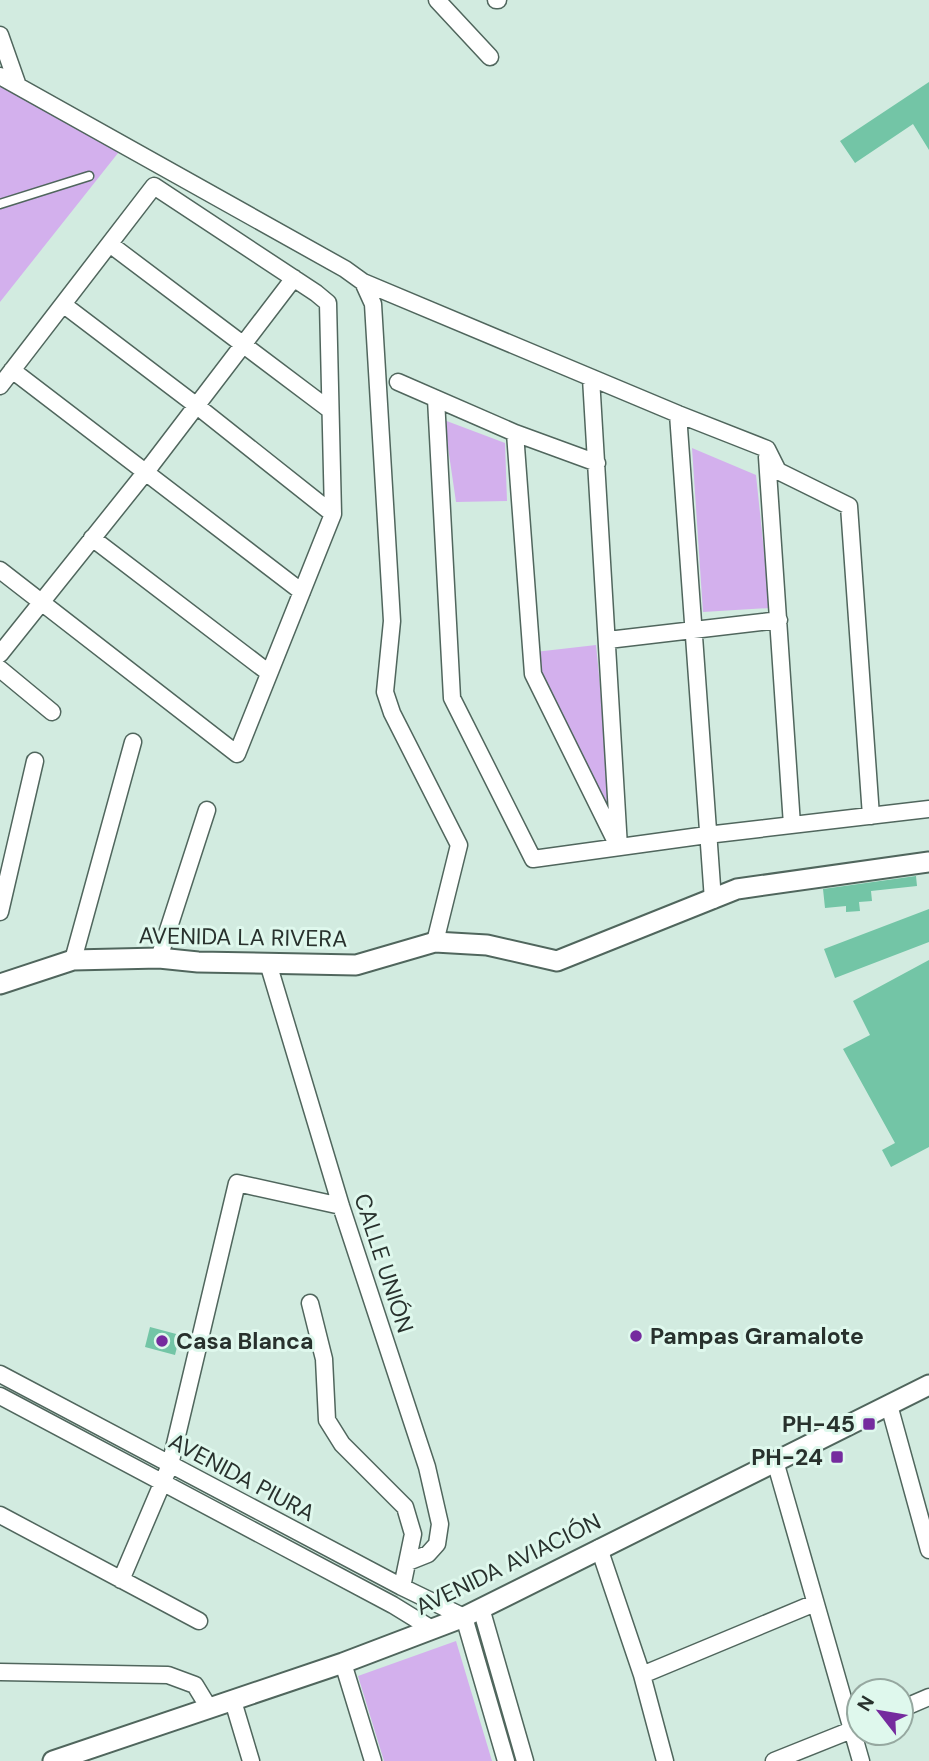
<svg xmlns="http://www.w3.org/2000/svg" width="929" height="1761" font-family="'DM Sans',sans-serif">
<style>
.green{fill:#d3b0ed}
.building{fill:#73c5a6}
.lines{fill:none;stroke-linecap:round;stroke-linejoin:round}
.service-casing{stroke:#50665d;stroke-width:11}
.minor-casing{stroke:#50665d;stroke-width:19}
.tertiary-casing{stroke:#50665d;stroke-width:23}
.service{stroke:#fff;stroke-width:8}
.minor{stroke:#fff;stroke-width:16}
.tertiary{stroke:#fff;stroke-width:19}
.poi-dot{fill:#752b9e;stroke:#dff8ed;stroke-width:2.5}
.labels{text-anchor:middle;stroke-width:6;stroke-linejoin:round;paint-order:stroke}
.street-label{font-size:23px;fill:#28312d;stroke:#dff8ed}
.poi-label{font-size:23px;font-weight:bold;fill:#28312d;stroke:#dff8ed;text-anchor:start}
</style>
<rect width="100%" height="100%" fill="#d2ebe0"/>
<path class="green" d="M0 85 122 148 0 302Z
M444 420 505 443 507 501 456 502Z
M692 448 756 475 770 608 703 612Z
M596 645 614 827 535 671V652Z
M456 1641 492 1761H384L358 1676Z"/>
<path class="building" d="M929 82V150L913 124 855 163 840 141Z
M916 876 917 886 871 891 872 901 859 902 860 911 846 912V906L825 908 823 889Z
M929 909V942L835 978 824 949Z
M929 960V1147L891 1167 882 1150 895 1143 843 1049 870 1035 853 1001Z
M150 1327 180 1335 175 1355 145 1347Z"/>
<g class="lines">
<defs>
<path id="service" d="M0 204 89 176"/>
<path id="minor" d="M437 0 490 57
M496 0H498
M0 35 18 86
M0 76 345 269 363 282 373 304 392 621 385 692 392 713 459 845 435 942
M111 245 330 410
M363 282 678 414 767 449 778 471 849 506 871 816
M64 305 197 406 333 514
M12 370 302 592
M591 378 619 847
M398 382 515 433 597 463
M0 386 154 186 316 293 328 303 333 514 237 754 0 570
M436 399 452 698 533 859 707 835 929 809
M678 414 713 900
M515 433 533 674 616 842
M767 457 792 825
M92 538 269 673
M608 640 779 620
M0 654 152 464 294 278
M0 669 52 712
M0 912 35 761
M159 958 207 810
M73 960 133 742
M268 963 341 1206 427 1467 440 1524 437 1544 428 1554 408 1562
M310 1303 324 1359 327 1420 342 1444 405 1507 413 1534 402 1587
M0 1374 402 1587 464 1617 506 1761
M0 1396 393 1605 432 1629
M889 1405 929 1550
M775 1461 861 1761
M0 1515 199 1621
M599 1548 642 1675 665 1761
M121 1580 170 1465 237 1183 341 1206
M481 1608 525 1761
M343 1663 373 1761
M0 1672 168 1675 195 1685 209 1708
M642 1675 815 1603
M233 1701 251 1761
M901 1709 929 1697
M774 1761 859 1727"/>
<path id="tertiary" d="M0 984 73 960 159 958 198 962 356 965 435 942 487 945 557 961 737 889 929 862
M53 1761 343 1663 464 1617 929 1385"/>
</defs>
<use href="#service" class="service-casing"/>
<use href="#minor" class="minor-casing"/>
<use href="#tertiary" class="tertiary-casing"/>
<use href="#service" class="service"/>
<use href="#minor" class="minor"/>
<use href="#tertiary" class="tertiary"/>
</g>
<g class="poi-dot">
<circle cx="636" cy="1336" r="7"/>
<circle cx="162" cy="1341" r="7"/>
<rect x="862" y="1417" width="14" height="14" rx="3.5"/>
<rect x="830" y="1450" width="14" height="14" rx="3.5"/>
</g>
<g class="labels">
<g class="street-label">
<text transform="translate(243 937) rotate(1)" y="8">AVENIDA LA RIVERA</text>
<text transform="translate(384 1263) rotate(72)" y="8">CALLE UNIÓN</text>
<text transform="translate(242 1477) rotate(28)" y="8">AVENIDA PIURA</text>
<text transform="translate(508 1564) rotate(-26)" y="8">AVENIDA AVIACIÓN</text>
</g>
<g class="poi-label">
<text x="650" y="1344">Pampas Gramalote</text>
<text x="176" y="1349">Casa Blanca</text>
<text x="855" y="1432" text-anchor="end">PH-45</text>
<text x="823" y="1465" text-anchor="end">PH-24</text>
</g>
</g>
<g transform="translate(880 1712) rotate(301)"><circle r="33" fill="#dff8ed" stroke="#96a8a0" stroke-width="2"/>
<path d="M0-5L12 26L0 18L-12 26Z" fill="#752b9e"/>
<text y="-10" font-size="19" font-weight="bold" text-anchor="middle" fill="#28312d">N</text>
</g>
</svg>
